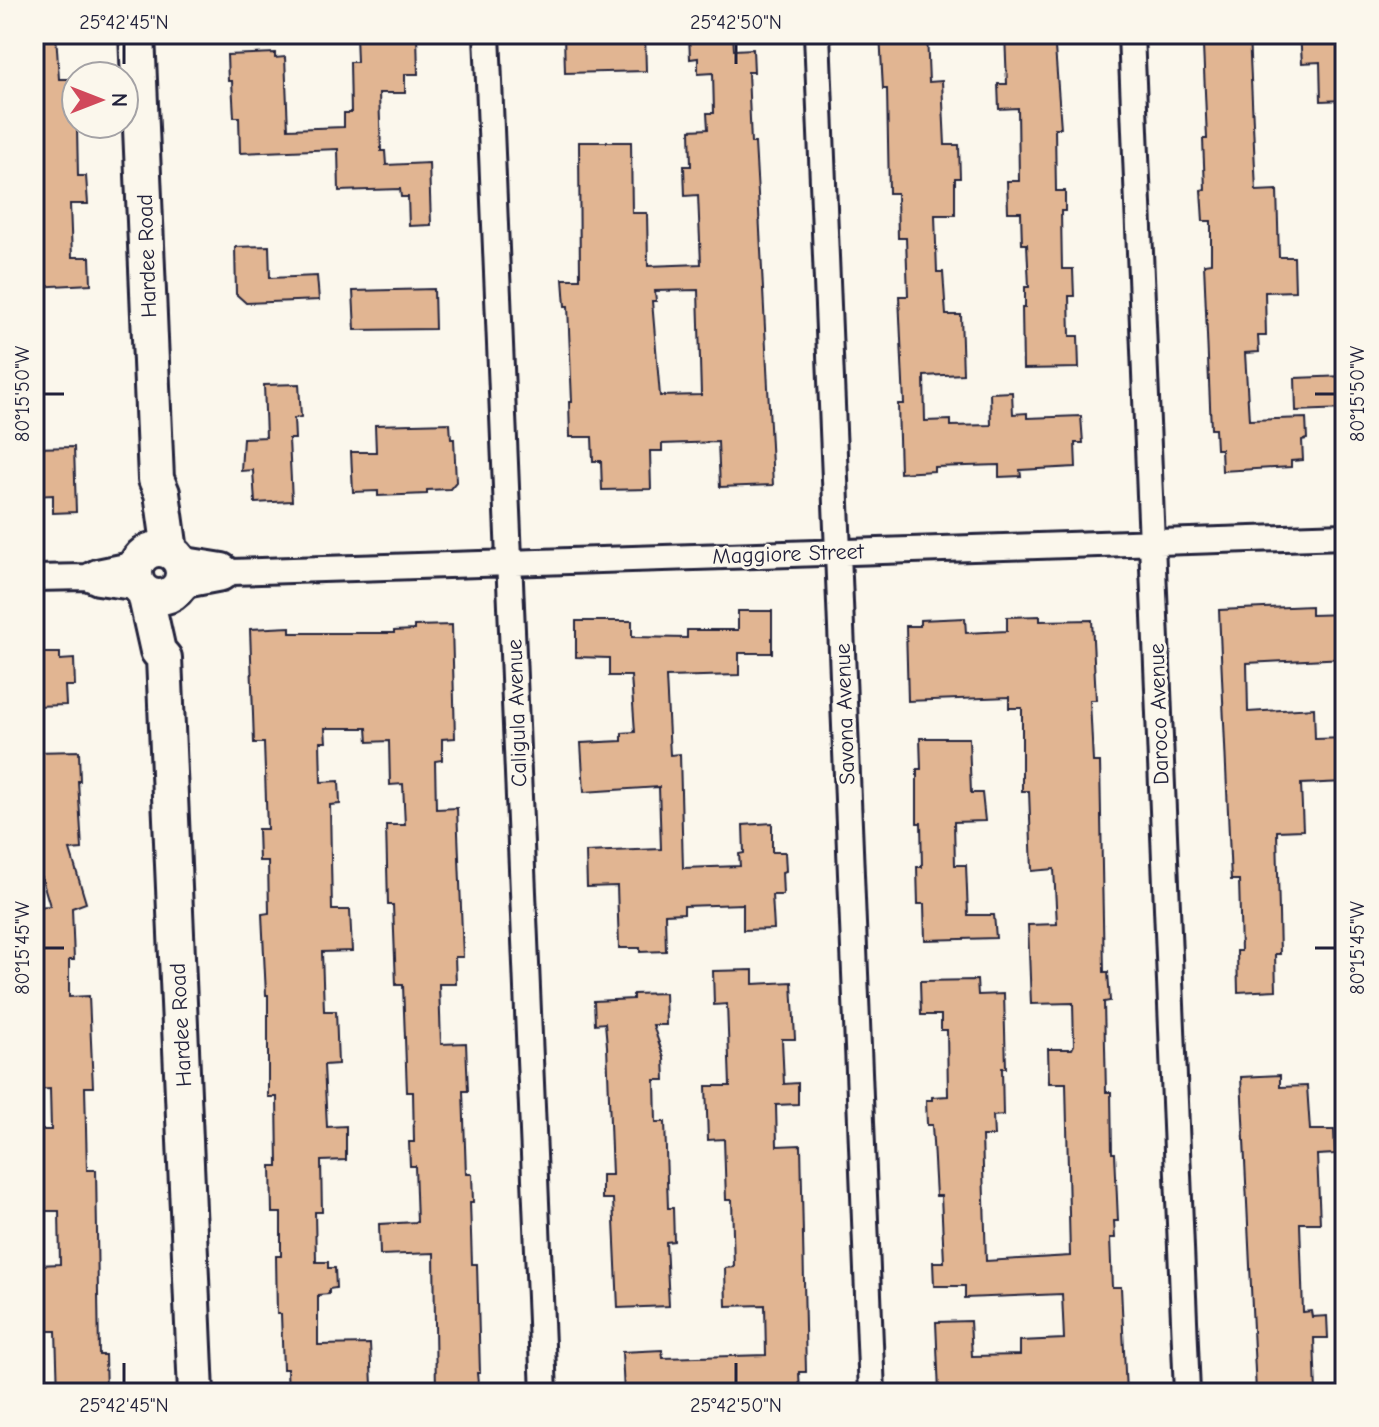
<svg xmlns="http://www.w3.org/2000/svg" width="1379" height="1427" font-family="'Comic Neue',sans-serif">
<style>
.building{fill:#e1b592;stroke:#22223b;stroke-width:2;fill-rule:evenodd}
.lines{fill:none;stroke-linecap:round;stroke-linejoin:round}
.street-casing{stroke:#22223b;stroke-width:30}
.secondary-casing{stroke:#22223b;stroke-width:40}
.street{stroke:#fbf7ec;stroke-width:24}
.secondary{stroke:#fbf7ec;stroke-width:34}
.ticks{fill:none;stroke:#22223b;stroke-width:3}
.labels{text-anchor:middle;stroke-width:6;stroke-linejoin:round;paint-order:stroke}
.street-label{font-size:22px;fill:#22223b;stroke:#fbf7ec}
.neatline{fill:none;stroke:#22223b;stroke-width:3}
.ticks-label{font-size:20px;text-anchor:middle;fill:#22223b}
</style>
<rect width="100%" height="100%" fill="#fbf7ec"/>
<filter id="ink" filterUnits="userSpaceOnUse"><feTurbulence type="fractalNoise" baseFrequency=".0125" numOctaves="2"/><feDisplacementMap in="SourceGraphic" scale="16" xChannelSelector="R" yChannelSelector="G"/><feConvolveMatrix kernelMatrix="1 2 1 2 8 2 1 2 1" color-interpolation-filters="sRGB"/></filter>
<g filter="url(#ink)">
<path class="building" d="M34 34H56L59 79H76L78 176H86L88 204H70L72 257H90L91 284 34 287Z
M356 34H417L418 74H405V93H379L381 151H385L386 165 429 163 431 225 409 226 408 197H401L400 189 339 191 338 149 240 153 239 117H234L232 81H228L227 55 275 53V58L285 57 288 129 344 127V113H351L350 62H357Z
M564 34H645L646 71 565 73Z
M689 34H733L734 50 753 49 754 72H748L751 143H755L759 211 773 485 720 487 718 442 662 444V451H650L651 489 602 490 601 461H593L592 437H570L569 402H572L568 306H565L563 279H580L579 142H631L632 213H647L648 266 701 264 698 195 685 196 684 166H691L690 130 708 129 707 113H714L713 73 698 74V58L690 59ZM698 290 701 395 660 396 652 301H656L655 291Z
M880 34H927L929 82 942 81 945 145H959L960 178H955V215H935L937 272H943L946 315H961L963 374 924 376 925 421 951 420V426L991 425 990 393 1012 392 1013 414 1027 413V418L1081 416 1083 443H1075L1076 467 1020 470 1021 476 999 477V465L934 467V471L900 473 898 404H904L899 296H908L906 238H898L897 193H889L887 89H883Z
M1005 34H1054L1061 128H1055L1056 191H1065V211H1061L1062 269H1073L1074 296H1069L1070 336H1078L1079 368 1023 369 1022 307H1025V287H1029L1027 244H1022L1021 212H1008L1007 181H1019L1018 108 999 109 998 84H1007Z
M1206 34H1249L1256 191 1277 190 1279 257H1294L1295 291 1265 292 1266 336H1258L1259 352 1245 353 1249 420 1306 418 1307 439 1302 440 1303 460 1291 461V467L1222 471 1221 449H1216L1215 429H1211L1204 264 1211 263V221H1203L1201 190 1205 189 1203 139H1207L1203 46H1207Z
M1300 34H1345V100L1321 101 1320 62 1302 63Z
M269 246 270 278 317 276 319 300 246 303 236 294 235 247Z
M434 289 435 329 355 330 353 291Z
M1345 376V409L1296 411 1295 378Z
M299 384 301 417 294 418 295 439H289L292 501 255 503 253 470 241 471 243 438 266 437 264 385Z
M450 423 451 439H454L456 482 450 489 427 490V494L378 496V491L353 492 351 452H376L375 425Z
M74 447 76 512 53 513V495L34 496V448Z
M1311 606V615L1345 614V658L1247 663 1248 712 1314 708 1315 739 1345 738V782L1301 784 1303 830 1277 831 1280 954H1275L1276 990 1238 992 1237 951H1241L1239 880H1231L1219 610Z
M738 611H772V653H739V675L666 677 670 755 680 754 683 868 740 866 739 854 744 853 743 825 772 823V852H785L786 871 782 872 783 895H772L774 929 743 930V904L684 906V913L665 914 666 951 640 952V948H619L617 886 587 887 586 852 661 849 659 787 584 792 581 743 622 741V733L635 732 631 676H609V658L576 657V621H632V637L687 638V630H738Z
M1040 616V621L1092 620 1096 700H1090L1093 762H1100L1104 972H1108L1110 1001 1104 1002 1106 1092H1111L1112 1153H1115L1118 1221H1114L1115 1238H1110L1112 1287H1121L1126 1393H939L936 1322 970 1321 972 1356 1020 1355V1341L1064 1339 1062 1294 965 1298V1286H934L933 1262H944L941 1196H936L932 1125H927L926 1100H932V1097L948 1096 947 1030H941V1015H921L920 981 977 980 978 995 1004 994 1006 1068H1002L1003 1115 993 1116 994 1136H982L986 1261 1070 1256 1066 1083H1049L1048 1049H1072L1074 1045 1073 1003 1031 1004 1028 925 1057 924 1054 869 1032 871 1029 791H1022V708H1009V697L908 701 906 626H920V620L965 618 966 633 1007 631V617Z
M452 625 455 738 442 739V760L435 761 436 809 457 808 463 957H455L456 984H439L441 1044 466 1043 468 1091H463L466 1174H472L473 1202H470L472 1264H477L480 1373H477L479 1393H436L434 1253 380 1255 379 1224 417 1222 415 1166H410L409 1142H414L413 1092H407L403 985H396L393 905H388L386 825H405L403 784 390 785 389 741 368 742 367 728H325L326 742H320L321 782 339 781 340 804 330 805 332 910H350L352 951 322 952 324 1011H336L338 1064 324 1065 327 1127 346 1126V1160L321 1161 322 1212H315L316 1262H328V1268H335L336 1288 329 1289V1294L318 1295V1345L370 1344 372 1385 333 1386V1393H288L287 1369H283L281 1314H277L276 1256H281V1213H272L271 1166H278L277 1097H268V995H266L262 914 269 913 268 861H259L258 829H267L264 743H254L250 629 290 627V633H394V631L414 630V626Z
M34 653H60V660L74 659 75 686H65L66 705 34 706Z
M920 738H969L971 793H982L985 821 954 822 955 865H966L968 915H994L996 938 925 940 924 904H918L917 867H922L921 823H917V769H921Z
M79 751 80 781H78L82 849 70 850 86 903 72 908 74 960H69V997L89 996 93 1087H85L87 1170H96L99 1355H105L106 1393H58L56 1331H41L38 1265 60 1264 59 1211H44L36 1152H34V1130H51L50 1089 34 1090V907L50 906 34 852V752Z
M753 970V984L792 982 795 1039H782L784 1084 798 1083V1104L776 1105 777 1146 801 1145 806 1372H799L800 1393H624L622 1352 662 1350 663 1358 766 1355 765 1305 726 1306 725 1268 734 1267 732 1200H726L724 1139 708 1140 706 1086H730L727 1004 714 1005 713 971Z
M665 993 666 1025H653L664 1058 665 1080H655L656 1122H665L668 1208H673L674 1241 666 1242 669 1306 618 1308 613 1199H602V1175H612L607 1046 605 1023 595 1024 594 1001 633 999V994Z
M1280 1075V1087L1307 1086 1310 1130H1334L1335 1154 1317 1155 1320 1223H1300L1303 1312 1311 1311 1312 1317 1327 1316 1328 1338H1314L1316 1393 1256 1392 1241 1077Z"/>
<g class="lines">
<defs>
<path id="street" d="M487 34 544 1393
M817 34 872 1393
M1131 34 1187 1393
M179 559 223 566 231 572
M34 578 87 577 97 572 136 564
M89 578 98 582 139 588
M180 586 222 578 231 572 1345 536"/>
<path id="secondary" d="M137 34 156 479 162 493 170 551
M135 573a24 24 0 1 1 48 0a24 24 0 1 1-48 0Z
M145 593 158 651 164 658 196 1393"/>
</defs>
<use href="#street" class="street-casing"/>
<use href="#secondary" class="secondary-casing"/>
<use href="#street" class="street"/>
<use href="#secondary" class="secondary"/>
</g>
</g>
<path class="ticks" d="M124 44V64M736 44V64M44 394H64M1315 394H1335M44 948H64M1315 948H1335M124 1363V1383M736 1363V1383"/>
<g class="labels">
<g class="street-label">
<text transform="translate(146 256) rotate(-92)" y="8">Hardee Road</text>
<text transform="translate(788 553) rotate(-2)" y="8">Maggiore Street</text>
<text transform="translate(516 713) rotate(-92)" y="8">Caligula Avenue</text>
<text transform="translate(844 714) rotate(-92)" y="8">Savona Avenue</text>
<text transform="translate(1158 714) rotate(-92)" y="8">Daroco Avenue</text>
<text transform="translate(180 1025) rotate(-93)" y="8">Hardee Road</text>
</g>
</g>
<rect width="1379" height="1427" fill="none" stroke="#fbf7ec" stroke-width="88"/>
<g transform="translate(100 100) rotate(90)"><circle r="38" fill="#fbf7ec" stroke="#a4a2a5" stroke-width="2"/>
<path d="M0-6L14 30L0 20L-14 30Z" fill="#d1495b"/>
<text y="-12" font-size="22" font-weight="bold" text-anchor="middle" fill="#22223b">N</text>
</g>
<rect x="44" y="44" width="1291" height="1339" class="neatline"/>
<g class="ticks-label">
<text x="124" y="29">25°42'45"N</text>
<text x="736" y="29">25°42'50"N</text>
<text transform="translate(1357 394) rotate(-90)" y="7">80°15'50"W</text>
<text transform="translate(22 394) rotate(-90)" y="7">80°15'50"W</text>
<text transform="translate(22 948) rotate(-90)" y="7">80°15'45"W</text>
<text transform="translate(1357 948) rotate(-90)" y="7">80°15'45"W</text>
<text x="124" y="1412">25°42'45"N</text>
<text x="736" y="1412">25°42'50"N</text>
</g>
</svg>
